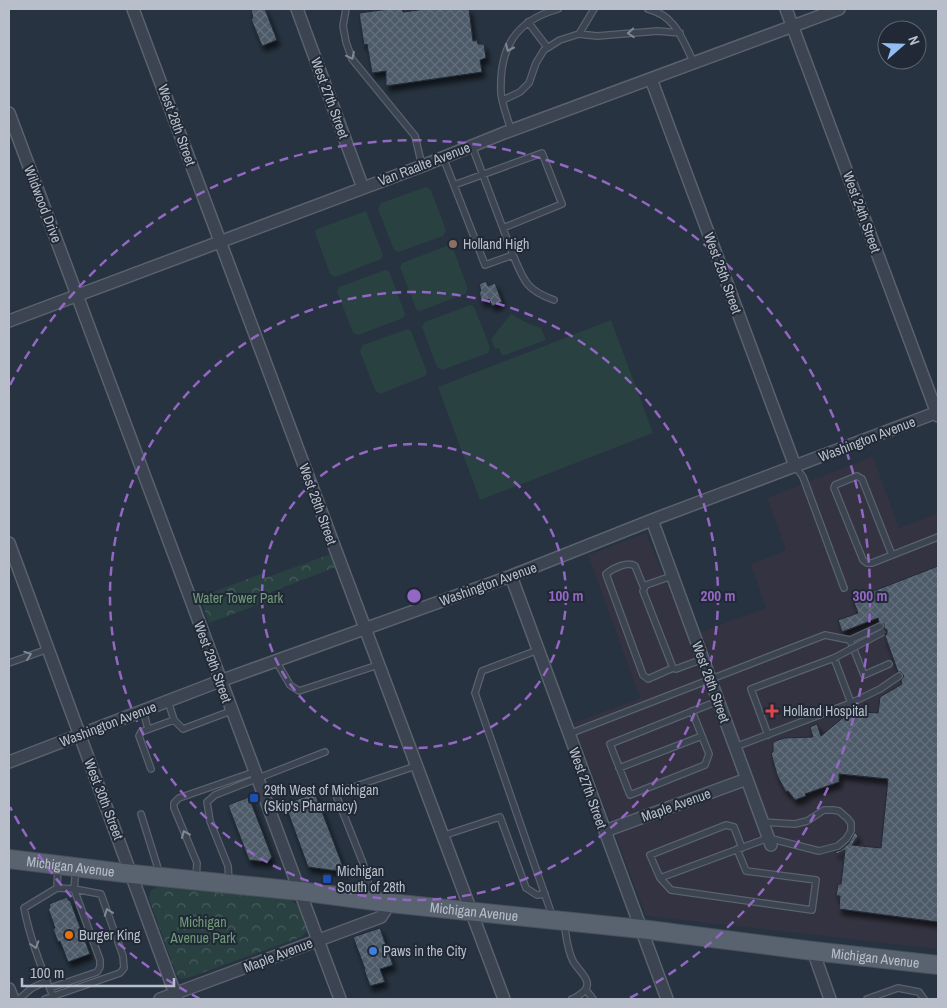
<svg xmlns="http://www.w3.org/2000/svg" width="947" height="1008" font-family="'Archivo Narrow',sans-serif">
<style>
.medical{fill:#343341}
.grass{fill:#2a4142}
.park{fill:url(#park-crowns)}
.building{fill:url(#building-cross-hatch);stroke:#222b37;filter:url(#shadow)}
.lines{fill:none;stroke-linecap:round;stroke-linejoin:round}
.lane-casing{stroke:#59626d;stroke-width:8}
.street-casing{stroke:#59626d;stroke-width:14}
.primary-casing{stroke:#48505c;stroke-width:20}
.lane{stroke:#3b4450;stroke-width:5.5}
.street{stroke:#3b4450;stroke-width:11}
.primary{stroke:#59636f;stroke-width:18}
.lane-bridge-casing{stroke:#59626d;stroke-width:8;stroke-linecap:butt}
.lane-bridge{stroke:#3b4450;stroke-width:5.5}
.oneway{stroke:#808893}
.ring{fill:none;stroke:#9367c3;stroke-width:2.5;stroke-dasharray:9 6}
.education-dot{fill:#8d6e63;stroke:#202935;stroke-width:2}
.health-dot{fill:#e0444e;stroke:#202935;stroke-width:2}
.transit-dot{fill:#1a4fb4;stroke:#202935;stroke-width:2}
.food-dot{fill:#e8710a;stroke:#202935;stroke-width:2}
.shop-dot{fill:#3f7fe0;stroke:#202935;stroke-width:2}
.labels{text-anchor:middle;stroke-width:4;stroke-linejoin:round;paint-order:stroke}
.street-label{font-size:14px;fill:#b8bfca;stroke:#202935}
.poi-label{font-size:14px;fill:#b8bfca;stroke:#202935;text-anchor:start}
.park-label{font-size:14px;fill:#709a78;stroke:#202935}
.centre{fill:#9367c3;stroke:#202935;stroke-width:2.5}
.ring-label{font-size:15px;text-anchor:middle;font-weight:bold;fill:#9367c3;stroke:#202935;stroke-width:4;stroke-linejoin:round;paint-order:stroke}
</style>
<defs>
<pattern id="park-crowns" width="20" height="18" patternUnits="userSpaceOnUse" patternTransform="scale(1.25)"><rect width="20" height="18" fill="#2a4142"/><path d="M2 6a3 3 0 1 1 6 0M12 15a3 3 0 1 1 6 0" fill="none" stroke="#475b5c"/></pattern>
<pattern id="building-cross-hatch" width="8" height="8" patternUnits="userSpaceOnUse" patternTransform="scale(1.25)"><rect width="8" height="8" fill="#4d5a68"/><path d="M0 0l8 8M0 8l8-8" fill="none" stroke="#65707c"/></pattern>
<filter id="shadow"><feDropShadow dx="3" dy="5.5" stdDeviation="2.5" flood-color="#0009"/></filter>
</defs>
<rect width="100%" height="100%" fill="#273340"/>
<path class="medical" d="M873 456 899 528 938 513V949L646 916 573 723 640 698 588 555 646 533 689 636 766 608 751 564 786 550 767 498Z"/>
<path class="grass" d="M426 187 431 190 446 230 443 236 399 252 394 250 378 209 381 203Z
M366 211 383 255 381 259 335 277 330 274 315 232 317 229Z
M449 245 453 248 468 289 465 294 420 311 416 309 400 267 402 263Z
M385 270 389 271 405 314 403 318 358 335 353 333 337 291 339 287Z
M470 305 474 307 490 347 488 353 442 370 437 367 422 327 425 322Z
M511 314 527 323 541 328 546 340 502 356 499 348 495 349 491 339Z
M611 320 653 433 480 500 438 387Z
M408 329 411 331 427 372 425 376 380 394 375 390 360 351 363 345Z"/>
<path class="park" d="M331 554 336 567 271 592 273 599 209 623 200 597 263 573 265 578Z
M163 885 289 899 300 907 308 927 306 933 301 937 188 978 180 979 176 973 149 899 151 890Z"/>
<path class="building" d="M251 9H265L277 40 262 46 251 19 253 18Z
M389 9H402L403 12 426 9H469L473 41 477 40 478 44H484L486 58 480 60 482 72 386 86V71L372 73 367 44 364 45 359 13Z
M486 281 488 286 495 283 502 302 492 306 489 299 482 302 479 292 481 291 479 284Z
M938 566V922L839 909 840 896H836L838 884H841L845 850 837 854 835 852 841 850 849 843 855 832 858 836 852 845 881 848 888 779 839 774V782L805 794 806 796 795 800 788 791 786 792 777 775 771 753 773 752V742L784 738 813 737 810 727 817 724 821 736 851 711 878 713 880 697 902 684 901 680 904 676 901 672H898L885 636 887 634V630L884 628V624L879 622 878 618 842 632 838 620 858 613 852 597 865 593 866 594Z
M315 793 345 872 308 867 285 804Z
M249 797 272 857 268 862 249 860 228 805Z
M67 897 69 901 70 900 90 954 68 962 60 941 58 942 53 929 55 928 48 908H50L49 904Z
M380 928 393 965 380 969 385 982 370 986 364 969H365L353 937Z"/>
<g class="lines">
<defs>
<path id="lane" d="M346 9 343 26 346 42 352 59 415 136 422 166
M648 9C676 16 682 39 694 63
M528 22 547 47
M579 34 594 9
M503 100 520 92 529 83 536 63 544 50 560 40 579 34 597 36 658 31 680 33
M511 130C508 119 502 105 501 93 499 48 515 21 558 9
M443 157 485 265 513 255 472 146
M454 185 542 153 562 204 503 228
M513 255C524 281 526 290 554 300
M795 466 803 477 844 588
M892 555 862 479 857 476 835 485 834 488 863 560 867 563H872L938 537
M672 576 646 585 643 591 673 668 676 669 703 659
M644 588 635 566C628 561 613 568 606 574L643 675 648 679 673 668
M850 640 880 626
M538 650 482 671 475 693 553 918
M276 661 290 685 299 691 378 665
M9 663 48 649
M168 701 174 720
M851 703 880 689 899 676
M143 710 148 729
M692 711 709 754 705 765 630 795 610 744 718 701
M569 734 825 635 850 640 864 675 889 664
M735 747 851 703 834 658 751 689 768 735
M619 768 702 736
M151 769 139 736 141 732 174 720 183 729 231 711
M141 814 160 875
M442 836 500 817 526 888 537 895 545 894
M737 849 746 871 816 880 812 910 671 890 660 878 650 855 726 825 734 827 742 848
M660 878 768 838 819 851 838 846 846 839 851 831V823L847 818 839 811 833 810H824L807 821 795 824 762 822
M196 879 197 863 174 808V803L179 798 254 772
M229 882 228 866 210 821 207 802 215 795 325 752
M57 888 58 867
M366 898 368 882 363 863 336 795 341 791 416 766
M564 922C566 934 567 950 573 961 578 971 596 982 582 993 578 996 576 998 572 999
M50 988 97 972 100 967V960L74 889 57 888 24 908C30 938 41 968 53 996
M586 990 593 999
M19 999 32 988 47 981
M45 999 120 973 124 968 123 956 101 894 74 889 76 868
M867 999 898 988 919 992 924 999"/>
<path id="street" d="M133 9 504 999
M297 9 363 188
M786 9 938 416
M651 79 795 466
M9 113 340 999
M9 321 422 166 504 133 839 9
M652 520 771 845
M9 543 177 999
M511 576 667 999
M9 762 220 681 511 576 652 520 938 412
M605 831 747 779
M813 951 830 999
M9 989 13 999
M160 999 381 917 390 903"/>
<g id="primary">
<path id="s1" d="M9 859 132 874 299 891 390 903 641 929 813 951 938 965"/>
</g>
</defs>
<use href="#lane" class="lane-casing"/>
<use href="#street" class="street-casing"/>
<use href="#primary" class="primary-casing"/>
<use href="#lane" class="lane"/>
<use href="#street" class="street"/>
<use href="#primary" class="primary"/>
<defs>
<path id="lane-bridge" d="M834 658 883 632"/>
</defs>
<use href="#lane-bridge" class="lane-bridge-casing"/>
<use href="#lane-bridge" class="lane-bridge"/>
</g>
<defs><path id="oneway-chevron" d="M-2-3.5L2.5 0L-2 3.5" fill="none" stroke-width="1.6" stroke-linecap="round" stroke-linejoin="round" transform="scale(1.25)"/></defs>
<g class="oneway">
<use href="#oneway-chevron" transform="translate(631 33) rotate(176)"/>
<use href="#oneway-chevron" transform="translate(509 48) rotate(114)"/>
<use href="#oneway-chevron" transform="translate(351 56) rotate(64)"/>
<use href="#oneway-chevron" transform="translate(28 655) rotate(-19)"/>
<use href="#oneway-chevron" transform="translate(185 834) rotate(-113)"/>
<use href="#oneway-chevron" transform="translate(108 912) rotate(-110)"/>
<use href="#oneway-chevron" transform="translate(35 945) rotate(72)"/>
</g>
<g class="ring">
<circle cx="414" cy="596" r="152"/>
<circle cx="414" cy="596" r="304"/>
<path d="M200 999A456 456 0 0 1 10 807M10 385A456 456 0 1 1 628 999"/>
</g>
<circle class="education-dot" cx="453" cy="244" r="5"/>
<path class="health-dot" d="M769.5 703.5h5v5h5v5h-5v5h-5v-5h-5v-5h5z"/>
<g class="transit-dot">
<rect x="249" y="793" width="10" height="10" rx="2.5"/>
<rect x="322" y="874" width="10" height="10" rx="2.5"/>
</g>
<circle class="food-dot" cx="69" cy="935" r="5"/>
<circle class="shop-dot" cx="373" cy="951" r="5"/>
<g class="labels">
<g class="street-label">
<text transform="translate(330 98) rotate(70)" y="5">West 27th Street</text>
<text transform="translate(177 125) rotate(70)" y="5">West 28th Street</text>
<text transform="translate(424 164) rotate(-21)" y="5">Van Raalte Avenue</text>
<text transform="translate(43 204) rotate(69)" y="5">Wildwood Drive</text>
<text transform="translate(862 212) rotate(70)" y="5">West 24th Street</text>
<text transform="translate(723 273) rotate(70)" y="5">West 25th Street</text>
<text transform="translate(867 439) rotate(-21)" y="5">Washington Avenue</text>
<text transform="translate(318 504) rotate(70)" y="5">West 28th Street</text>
<text transform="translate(488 584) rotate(-20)" y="5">Washington Avenue</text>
<text transform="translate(213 662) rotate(70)" y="5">West 29th Street</text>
<text transform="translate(711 682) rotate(70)" y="5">West 26th Street</text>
<text transform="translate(108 724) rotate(-21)" y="5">Washington Avenue</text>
<text transform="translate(588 788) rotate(70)" y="5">West 27th Street</text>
<text transform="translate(104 799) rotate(69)" y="5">West 30th Street</text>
<text transform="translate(676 805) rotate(-20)" y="5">Maple Avenue</text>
<text dy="5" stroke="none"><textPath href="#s1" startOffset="62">Michigan Avenue</textPath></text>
<text dy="5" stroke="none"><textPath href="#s1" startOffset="468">Michigan Avenue</textPath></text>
<text transform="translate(278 955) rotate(-21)" y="5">Maple Avenue</text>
<text dy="5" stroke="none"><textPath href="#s1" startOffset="872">Michigan Avenue</textPath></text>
</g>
<g class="poi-label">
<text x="463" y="249">Holland High</text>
<text x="783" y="716">Holland Hospital</text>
<text x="264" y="795">29th West of Michigan<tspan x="264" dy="16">(Skip's Pharmacy)</tspan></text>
<text x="337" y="876">Michigan<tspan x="337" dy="16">South of 28th</tspan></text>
<text x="79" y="940">Burger King</text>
<text x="383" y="956">Paws in the City</text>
</g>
<g class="park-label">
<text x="238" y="603">Water Tower Park</text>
<text x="203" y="927">Michigan<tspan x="203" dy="16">Avenue Park</tspan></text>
</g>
</g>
<circle cx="414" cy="596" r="8" class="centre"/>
<g class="ring-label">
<text x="566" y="601">100 m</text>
<text x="718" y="601">200 m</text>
<text x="870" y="601">300 m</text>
</g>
<rect width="947" height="1008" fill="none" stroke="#b8bfca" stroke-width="20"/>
<g transform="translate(902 45) rotate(70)"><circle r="24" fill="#202935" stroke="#5d6571"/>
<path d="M0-4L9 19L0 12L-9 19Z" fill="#93bcf3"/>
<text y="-8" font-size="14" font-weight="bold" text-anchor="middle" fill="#b8bfca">N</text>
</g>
<path d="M22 978v8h152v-8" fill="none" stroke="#b8bfca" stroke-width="2.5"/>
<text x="30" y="978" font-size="15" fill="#b8bfca" stroke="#202935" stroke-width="4" paint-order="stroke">100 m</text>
</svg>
